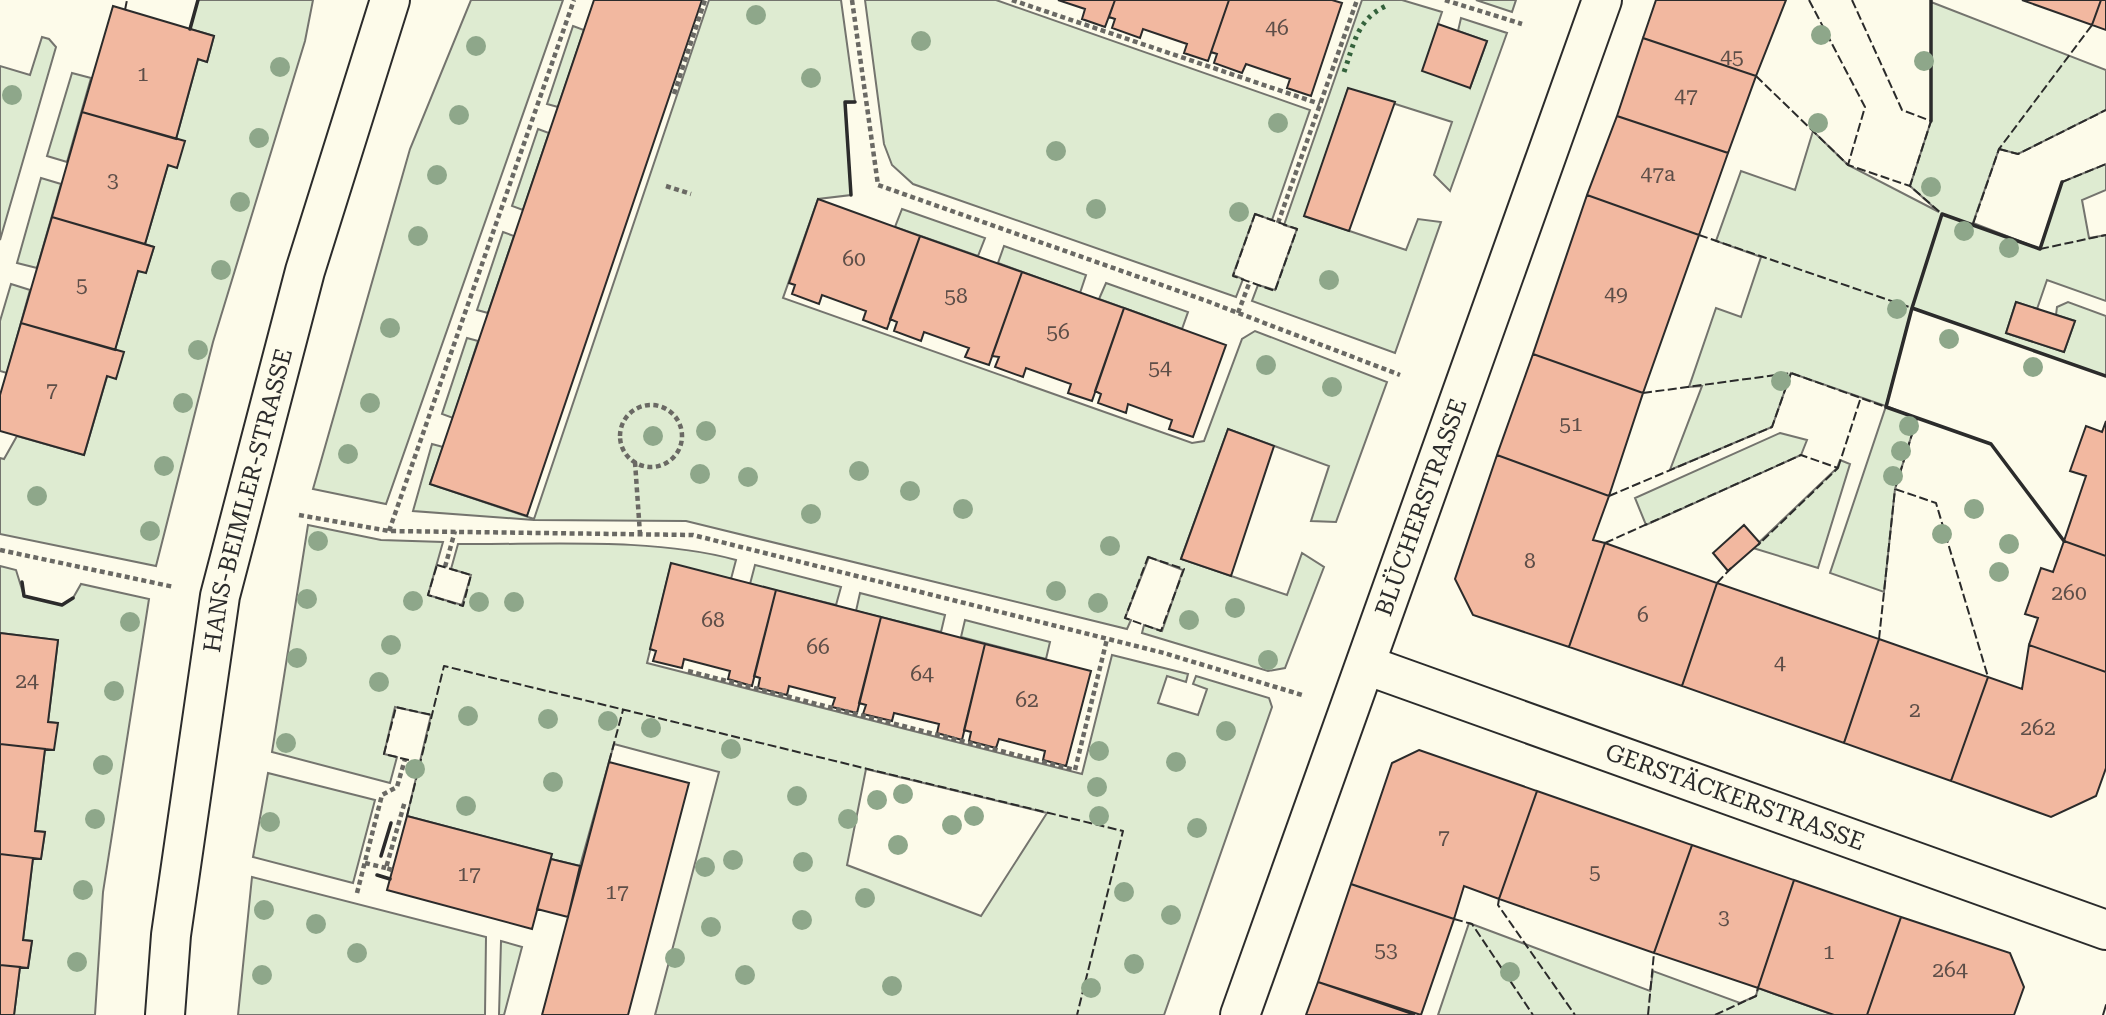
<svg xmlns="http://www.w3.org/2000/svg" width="2106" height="1015" font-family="'Roboto Serif',serif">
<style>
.green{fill:#deebd1;stroke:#74746e;stroke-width:2;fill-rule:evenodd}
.building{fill:#f2b8a0;stroke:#2b2b2b;stroke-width:2}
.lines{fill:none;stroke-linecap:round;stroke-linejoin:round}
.minor-casing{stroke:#2b2b2b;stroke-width:42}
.path{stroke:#6a6964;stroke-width:4.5;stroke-dasharray:5 3.5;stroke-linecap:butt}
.minor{stroke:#fdfbea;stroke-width:38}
.tram{stroke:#2b2b2b;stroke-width:2}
.hedge{stroke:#34623c;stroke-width:5;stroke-dasharray:3.5 5;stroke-linecap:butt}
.fence{stroke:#2b2b2b;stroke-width:2;stroke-dasharray:9 3.5;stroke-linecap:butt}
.wall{stroke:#2b2b2b;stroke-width:3.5}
.tree{fill:#8ea78a}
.labels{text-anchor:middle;stroke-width:5;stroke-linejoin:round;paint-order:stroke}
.number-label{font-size:21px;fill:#5d4e48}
.street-label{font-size:24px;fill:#2b2b2b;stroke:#fdfbea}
</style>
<rect width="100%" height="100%" fill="#fdfbea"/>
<path class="green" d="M198 0H313L305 41 213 342 156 566 0 534V458L4 459 17 436 84 455 138 271 146 272 154 247 145 244 168 165 177 167 176 139 198 59 207 62 214 36 190 29Z
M471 0H563L386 504 313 489 410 149Z
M709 0H841L855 102 845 103 851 195 818 199 783 298 1192 443 1204 441 1242 339 1255 331 1387 382 1336 522 1311 521 1329 466 1228 429 1181 559 1287 595 1302 553 1324 567 1285 668 1268 671 1142 633 1144 625 1162 631 1183 570 1149 557 1125 618 1131 620 1127 629 686 521 534 520 413 511 432 444 443 447 430 484 534 519Z
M865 0H996L1310 110 1272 220 1255 214 1233 275 1243 279 1236 297 913 184 892 165 884 144Z
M1362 0H1402L1442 12 1438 24 1470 88 1487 41 1458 31 1461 18 1507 33 1450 191 1434 175 1452 122 1348 89 1305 216 1406 250 1418 219 1441 222 1395 353 1252 301 1258 285 1275 290 1297 229 1284 225Z
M1476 0H1516L1512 12Z
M1931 2 2106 70V110L2018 154 1999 149 1973 223 2040 249 2062 182 2106 164V190L2082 200 2089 238 2106 235V301L2047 280 2037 309 2016 302 2006 333 2064 352 2075 321 2056 315 2057 307 2068 302 2106 316V376L1912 308 1886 406 1917 418 1895 489 1884 592 1830 573 1886 406 1791 373 1772 427 1670 470 1702 386 1689 387 1716 308 1741 317 1761 257 1716 241 1741 171 1795 190 1813 131 1848 165 1939 212 1910 186 1931 121Z
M573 26 584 30 558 107 547 104Z
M42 37 49 39 56 47 0 240V66L30 75Z
M72 73 91 78 67 162 47 156Z
M538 129 549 133 523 210 512 206Z
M41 178 61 184 37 268 17 263Z
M902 209 985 238 978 256 895 227Z
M503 232 514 236 488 313 477 310Z
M1004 246 1086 275 1080 293 998 263Z
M1106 283 1188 312 1182 329 1099 299Z
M11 284 30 290 7 373 0 371V321Z
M467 338 478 341 453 418 442 414Z
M1780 433 1807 440 1801 455 1646 525 1635 498Z
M1840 460 1850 464 1818 568 1753 548 1837 468Z
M308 525 381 540 443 542 428 595 462 605 471 575 451 569 458 544C544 545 654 537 736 560L731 579 671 564 647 663 1082 774 1112 655 1188 674 1186 682 1167 676 1158 703 1198 715 1207 689 1193 684 1196 676 1269 698 1272 707 1164 1015H655L719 772 614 744 580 866 551 859V854L407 816 431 715 395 707 384 754 397 757 390 783 272 752ZM866 769 1047 813 981 916 847 865Z
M755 565 841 587 836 605 750 584Z
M0 566 16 570 24 596 62 605 73 598 81 584 149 599 103 892 95 1015H14L20 967 28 968 32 941 23 940 33 858H41L45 832 35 831 45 749 57 723 48 722 58 640 0 633Z
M860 593 945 615 941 632 856 611Z
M965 620 1050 642 1046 659 961 637Z
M268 773 375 800 353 883 253 857Z
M252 877 486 937 485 1015H238Z
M1469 923 1650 991 1653 971 1740 1003 1756 996 1758 988 1834 1015H1438Z
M501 941 522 947 504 1015H499Z"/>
<path class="building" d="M594 0H702L527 516 430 484Z
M1058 0H1115L1105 27 1082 19 1085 9Z
M1115 0H1229L1208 61 1184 53 1187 44 1143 29 1140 38 1112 28 1115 19 1109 17Z
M1229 0H1332L1342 3 1311 96 1287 88 1290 79 1246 64 1242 73 1214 63 1217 54 1211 52Z
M1656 0H1786L1756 76 1643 38Z
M2022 0H2101L2092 25Z
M2101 0H2106V30L2092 25Z
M113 6 214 36 207 62 198 59 176 139 82 112Z
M1438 24 1487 41 1470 88 1422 71Z
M1643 38 1756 76 1728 153 1617 116Z
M1348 88 1395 102 1349 231 1304 216Z
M82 112 185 141 177 168 168 165 145 244 52 217Z
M1617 116 1728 153 1699 235 1587 195Z
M1587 195 1699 235 1643 393 1533 354Z
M818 199 920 236 887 329 863 320 866 311 822 295 819 304 792 294 795 285 789 283Z
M52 217 154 247 146 273 138 271 115 350 21 323Z
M920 236 1022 272 989 365 965 357 969 348 924 332 921 341 894 331 897 322 890 319Z
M1022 272 1124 308 1092 401 1068 393 1071 384 1026 368 1023 377 995 367 999 357 992 356Z
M2016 302 2075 321 2064 352 2006 333Z
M1124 308 1226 345 1193 437 1169 429 1172 420 1128 404 1126 413 1098 403 1101 394 1095 391Z
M21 323 124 352 116 379 107 376 84 455 0 431V395Z
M1533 354 1643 393 1609 496 1497 455Z
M2106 421V556L2064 541 2086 476 2070 471 2086 426 2102 432Z
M1228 429 1274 446 1231 576 1181 559Z
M1497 455 1609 496 1593 540 1605 543 1569 647 1473 615 1455 579Z
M1744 525 1760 543 1728 571 1713 553Z
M2064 541 2106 556V672L2029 645 2038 618 2025 614 2041 568 2053 572Z
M1605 543 1717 583 1682 686 1569 647Z
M671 563 776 590 752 686 728 679 730 671 684 659 682 668 653 661 656 651 650 649Z
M1717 583 1879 639 1844 743 1682 686Z
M776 590 881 617 857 713 832 707 835 698 789 686 787 695 758 688 760 678 754 676Z
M881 617 985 644 962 740 937 733 939 724 894 713 892 721 863 714 866 705 859 703Z
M0 633 58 640 48 722 58 723 54 750 0 744Z
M1879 639 1988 677 1951 781 1844 743Z
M985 644 1091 671 1066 766 1043 760 1045 751 999 739 996 748 969 741 971 732 964 730Z
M2029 645 2106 672V768L2096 796 2051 817 1951 781 1988 677 2022 689Z
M0 744 45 749 35 831 45 832 41 859 0 854Z
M1419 750 1537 791 1499 899 1464 886 1454 919 1351 884 1392 763Z
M609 762 689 783 628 1015H542Z
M1537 791 1692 845 1654 953 1499 899Z
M407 816 552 854 532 929 387 890Z
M1692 845 1794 880 1758 988 1654 953Z
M0 854 33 858 23 940 32 941 28 968 0 965Z
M551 859 580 866 568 917 537 909Z
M1794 880 1901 917 1867 1015H1834L1758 988Z
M1351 884 1454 919 1421 1015 1318 982Z
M1901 917 2010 953 2024 987 2014 1015H1867Z
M0 965 20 967 14 1015H0Z
M1318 982 1415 1015H1306Z"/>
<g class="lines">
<defs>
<g id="minor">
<path id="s1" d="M1366 665 2106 930"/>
<path id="s2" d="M165 1015 171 935 220 596 305 271 390 0"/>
<path id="s3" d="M1240 1015 1602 0"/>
</g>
</defs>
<use href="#minor" class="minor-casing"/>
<path class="path" d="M852 0 878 185 1207 301 1400 375
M1012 0 1320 104
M1445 0 1522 24
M674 94 705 0
M666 186 691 194
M1278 223 1357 0
M1238 313 1250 281
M620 436a31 31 0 1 1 62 0a31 31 0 1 1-62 0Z
M635 462 640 534
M299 515 389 531 693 535 1164 653 1302 695
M389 531 574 0
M0 550 174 587
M445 567 455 531
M688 671 1075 770 1107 639
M365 863 386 868
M392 870 386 868 405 801
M357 893 382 795 397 787 405 759"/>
<use href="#minor" class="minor"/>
<path class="tram" d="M2103 1015 2106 1005"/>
<path class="hedge" d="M1344 72C1354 44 1357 19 1386 6"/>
<path class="fence" d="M1809 0 1865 107 1848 165
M1852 0 1902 110 1931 121 1910 186 1942 214
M125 10 127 0
M1756 76 1848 165 1910 186
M1999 149 2018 154 2106 110
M2062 182 2106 164
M1255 214 1297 229 1275 291 1233 276Z
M1973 224 1999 149 2092 25
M1699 235 1912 308
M2040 249 2106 235
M1643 393 1791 373 1886 407
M1917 418 1895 489 1936 503 1988 677
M1838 468 1861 397
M1609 496 1772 427 1791 373
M1605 543 1801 455 1838 468 1758 545
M1148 557 1184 569 1161 631 1125 618Z
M437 565 471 575 463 606 428 595Z
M1717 583 1731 568
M1879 639 1895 489
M609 762 623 710
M421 763 384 754 396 707 432 715
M407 816 444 666 1123 831 1077 1015
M1499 899 1498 905 1575 1015
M1454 919 1472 924 1533 1015
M1648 1015 1654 953
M1715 1015 1756 996 1758 988"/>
<path class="wall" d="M1931 0V121
M190 29 198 0
M2062 182 2040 249 1942 214 1912 308 1886 407 1991 444 2064 541
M851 195 845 102H855
M1912 308 2106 376
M22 582 24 596 62 605 73 598
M381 856 391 823
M377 875 390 879"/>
</g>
<g class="tree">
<circle cx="756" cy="15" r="10"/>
<circle cx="1821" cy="35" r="10"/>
<circle cx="921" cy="41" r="10"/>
<circle cx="476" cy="46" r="10"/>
<circle cx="1924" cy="61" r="10"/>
<circle cx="280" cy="67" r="10"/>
<circle cx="811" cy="78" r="10"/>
<circle cx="12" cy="95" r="10"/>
<circle cx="459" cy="115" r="10"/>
<circle cx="1278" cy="123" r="10"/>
<circle cx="1818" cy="123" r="10"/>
<circle cx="259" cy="138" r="10"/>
<circle cx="1056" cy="151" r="10"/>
<circle cx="437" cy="175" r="10"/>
<circle cx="1931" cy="187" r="10"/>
<circle cx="240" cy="202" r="10"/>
<circle cx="1096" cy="209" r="10"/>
<circle cx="1239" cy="212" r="10"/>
<circle cx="1964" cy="231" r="10"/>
<circle cx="418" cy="236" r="10"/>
<circle cx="2009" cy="248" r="10"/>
<circle cx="221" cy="270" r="10"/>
<circle cx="1329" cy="280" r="10"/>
<circle cx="1897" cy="309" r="10"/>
<circle cx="390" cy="328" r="10"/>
<circle cx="1949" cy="339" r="10"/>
<circle cx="198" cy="350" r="10"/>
<circle cx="1266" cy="365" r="10"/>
<circle cx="2033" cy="367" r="10"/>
<circle cx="1781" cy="381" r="10"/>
<circle cx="1332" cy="387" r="10"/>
<circle cx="183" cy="403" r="10"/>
<circle cx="370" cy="403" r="10"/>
<circle cx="1909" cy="426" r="10"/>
<circle cx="706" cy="431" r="10"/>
<circle cx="653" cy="436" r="10"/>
<circle cx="1901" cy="451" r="10"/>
<circle cx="348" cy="454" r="10"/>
<circle cx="164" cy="466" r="10"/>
<circle cx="859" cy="471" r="10"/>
<circle cx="700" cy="474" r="10"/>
<circle cx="1893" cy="476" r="10"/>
<circle cx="748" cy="477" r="10"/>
<circle cx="910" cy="491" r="10"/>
<circle cx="37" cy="496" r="10"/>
<circle cx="963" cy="509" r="10"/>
<circle cx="1974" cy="509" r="10"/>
<circle cx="811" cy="514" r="10"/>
<circle cx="150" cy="531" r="10"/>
<circle cx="1942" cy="534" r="10"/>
<circle cx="318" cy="541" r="10"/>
<circle cx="2009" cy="544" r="10"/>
<circle cx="1110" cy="546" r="10"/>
<circle cx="1999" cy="572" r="10"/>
<circle cx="1056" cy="591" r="10"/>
<circle cx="307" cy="599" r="10"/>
<circle cx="413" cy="601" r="10"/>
<circle cx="479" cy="602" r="10"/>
<circle cx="514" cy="602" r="10"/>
<circle cx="1098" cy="603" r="10"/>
<circle cx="1235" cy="608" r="10"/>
<circle cx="1189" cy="620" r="10"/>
<circle cx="130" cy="622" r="10"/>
<circle cx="391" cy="645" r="10"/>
<circle cx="297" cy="658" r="10"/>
<circle cx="1268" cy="660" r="10"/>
<circle cx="379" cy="682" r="10"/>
<circle cx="114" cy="691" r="10"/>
<circle cx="468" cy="716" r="10"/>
<circle cx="548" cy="719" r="10"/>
<circle cx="608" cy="721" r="10"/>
<circle cx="651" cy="728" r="10"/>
<circle cx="1226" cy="731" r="10"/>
<circle cx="286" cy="743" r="10"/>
<circle cx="731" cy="749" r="10"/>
<circle cx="1099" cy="751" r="10"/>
<circle cx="1176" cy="762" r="10"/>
<circle cx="103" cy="765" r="10"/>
<circle cx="415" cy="769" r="10"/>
<circle cx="553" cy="782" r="10"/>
<circle cx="1097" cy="787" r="10"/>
<circle cx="903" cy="794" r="10"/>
<circle cx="797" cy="796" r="10"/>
<circle cx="877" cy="800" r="10"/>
<circle cx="466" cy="806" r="10"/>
<circle cx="974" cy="816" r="10"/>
<circle cx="1099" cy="816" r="10"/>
<circle cx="95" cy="819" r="10"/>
<circle cx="848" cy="819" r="10"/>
<circle cx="270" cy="822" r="10"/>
<circle cx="952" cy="825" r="10"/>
<circle cx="1197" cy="828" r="10"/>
<circle cx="898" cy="845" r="10"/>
<circle cx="733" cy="860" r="10"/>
<circle cx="803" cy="862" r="10"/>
<circle cx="705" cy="867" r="10"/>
<circle cx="83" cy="890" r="10"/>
<circle cx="1124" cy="892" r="10"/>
<circle cx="865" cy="898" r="10"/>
<circle cx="264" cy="910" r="10"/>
<circle cx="1171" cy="915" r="10"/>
<circle cx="802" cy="920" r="10"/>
<circle cx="316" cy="924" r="10"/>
<circle cx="711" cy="927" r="10"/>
<circle cx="357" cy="953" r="10"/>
<circle cx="675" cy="958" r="10"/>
<circle cx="77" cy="962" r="10"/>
<circle cx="1134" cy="964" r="10"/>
<circle cx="1510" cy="972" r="10"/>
<circle cx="262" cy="975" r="10"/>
<circle cx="745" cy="975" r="10"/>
<circle cx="892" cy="986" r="10"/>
<circle cx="1091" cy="988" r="10"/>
</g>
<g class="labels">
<g class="number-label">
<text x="1277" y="35">46</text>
<text x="1732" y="64">45</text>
<text x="143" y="81">1</text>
<text x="1686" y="103">47</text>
<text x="1658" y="181">47a</text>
<text x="113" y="187">3</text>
<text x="854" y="266">60</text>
<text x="82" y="292">5</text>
<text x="1616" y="301">49</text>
<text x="956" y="303">58</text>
<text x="1058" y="339">56</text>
<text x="1160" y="375">54</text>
<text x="52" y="397">7</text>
<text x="1571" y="431">51</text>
<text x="1530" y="568">8</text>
<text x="2069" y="600">260</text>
<text x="1643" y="622">6</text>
<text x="713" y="627">68</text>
<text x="818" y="654">66</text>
<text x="1780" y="670">4</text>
<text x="922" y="681">64</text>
<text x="27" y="688">24</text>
<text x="1027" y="707">62</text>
<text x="1915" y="717">2</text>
<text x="2038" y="735">262</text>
<text x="1444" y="844">7</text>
<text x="1595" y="879">5</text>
<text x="469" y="881">17</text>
<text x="617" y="899">17</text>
<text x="1724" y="924">3</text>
<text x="1386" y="957">53</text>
<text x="1829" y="959">1</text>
<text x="1950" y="977">264</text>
</g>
<g class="street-label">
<text dy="8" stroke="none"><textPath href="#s2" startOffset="522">HANS-BEIMLER-STRASSE</textPath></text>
<text dy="8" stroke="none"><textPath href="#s3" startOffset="539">BLÜCHERSTRASSE</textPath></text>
<text dy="8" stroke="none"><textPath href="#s1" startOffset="392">GERSTÄCKERSTRASSE</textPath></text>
</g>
</g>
</svg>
